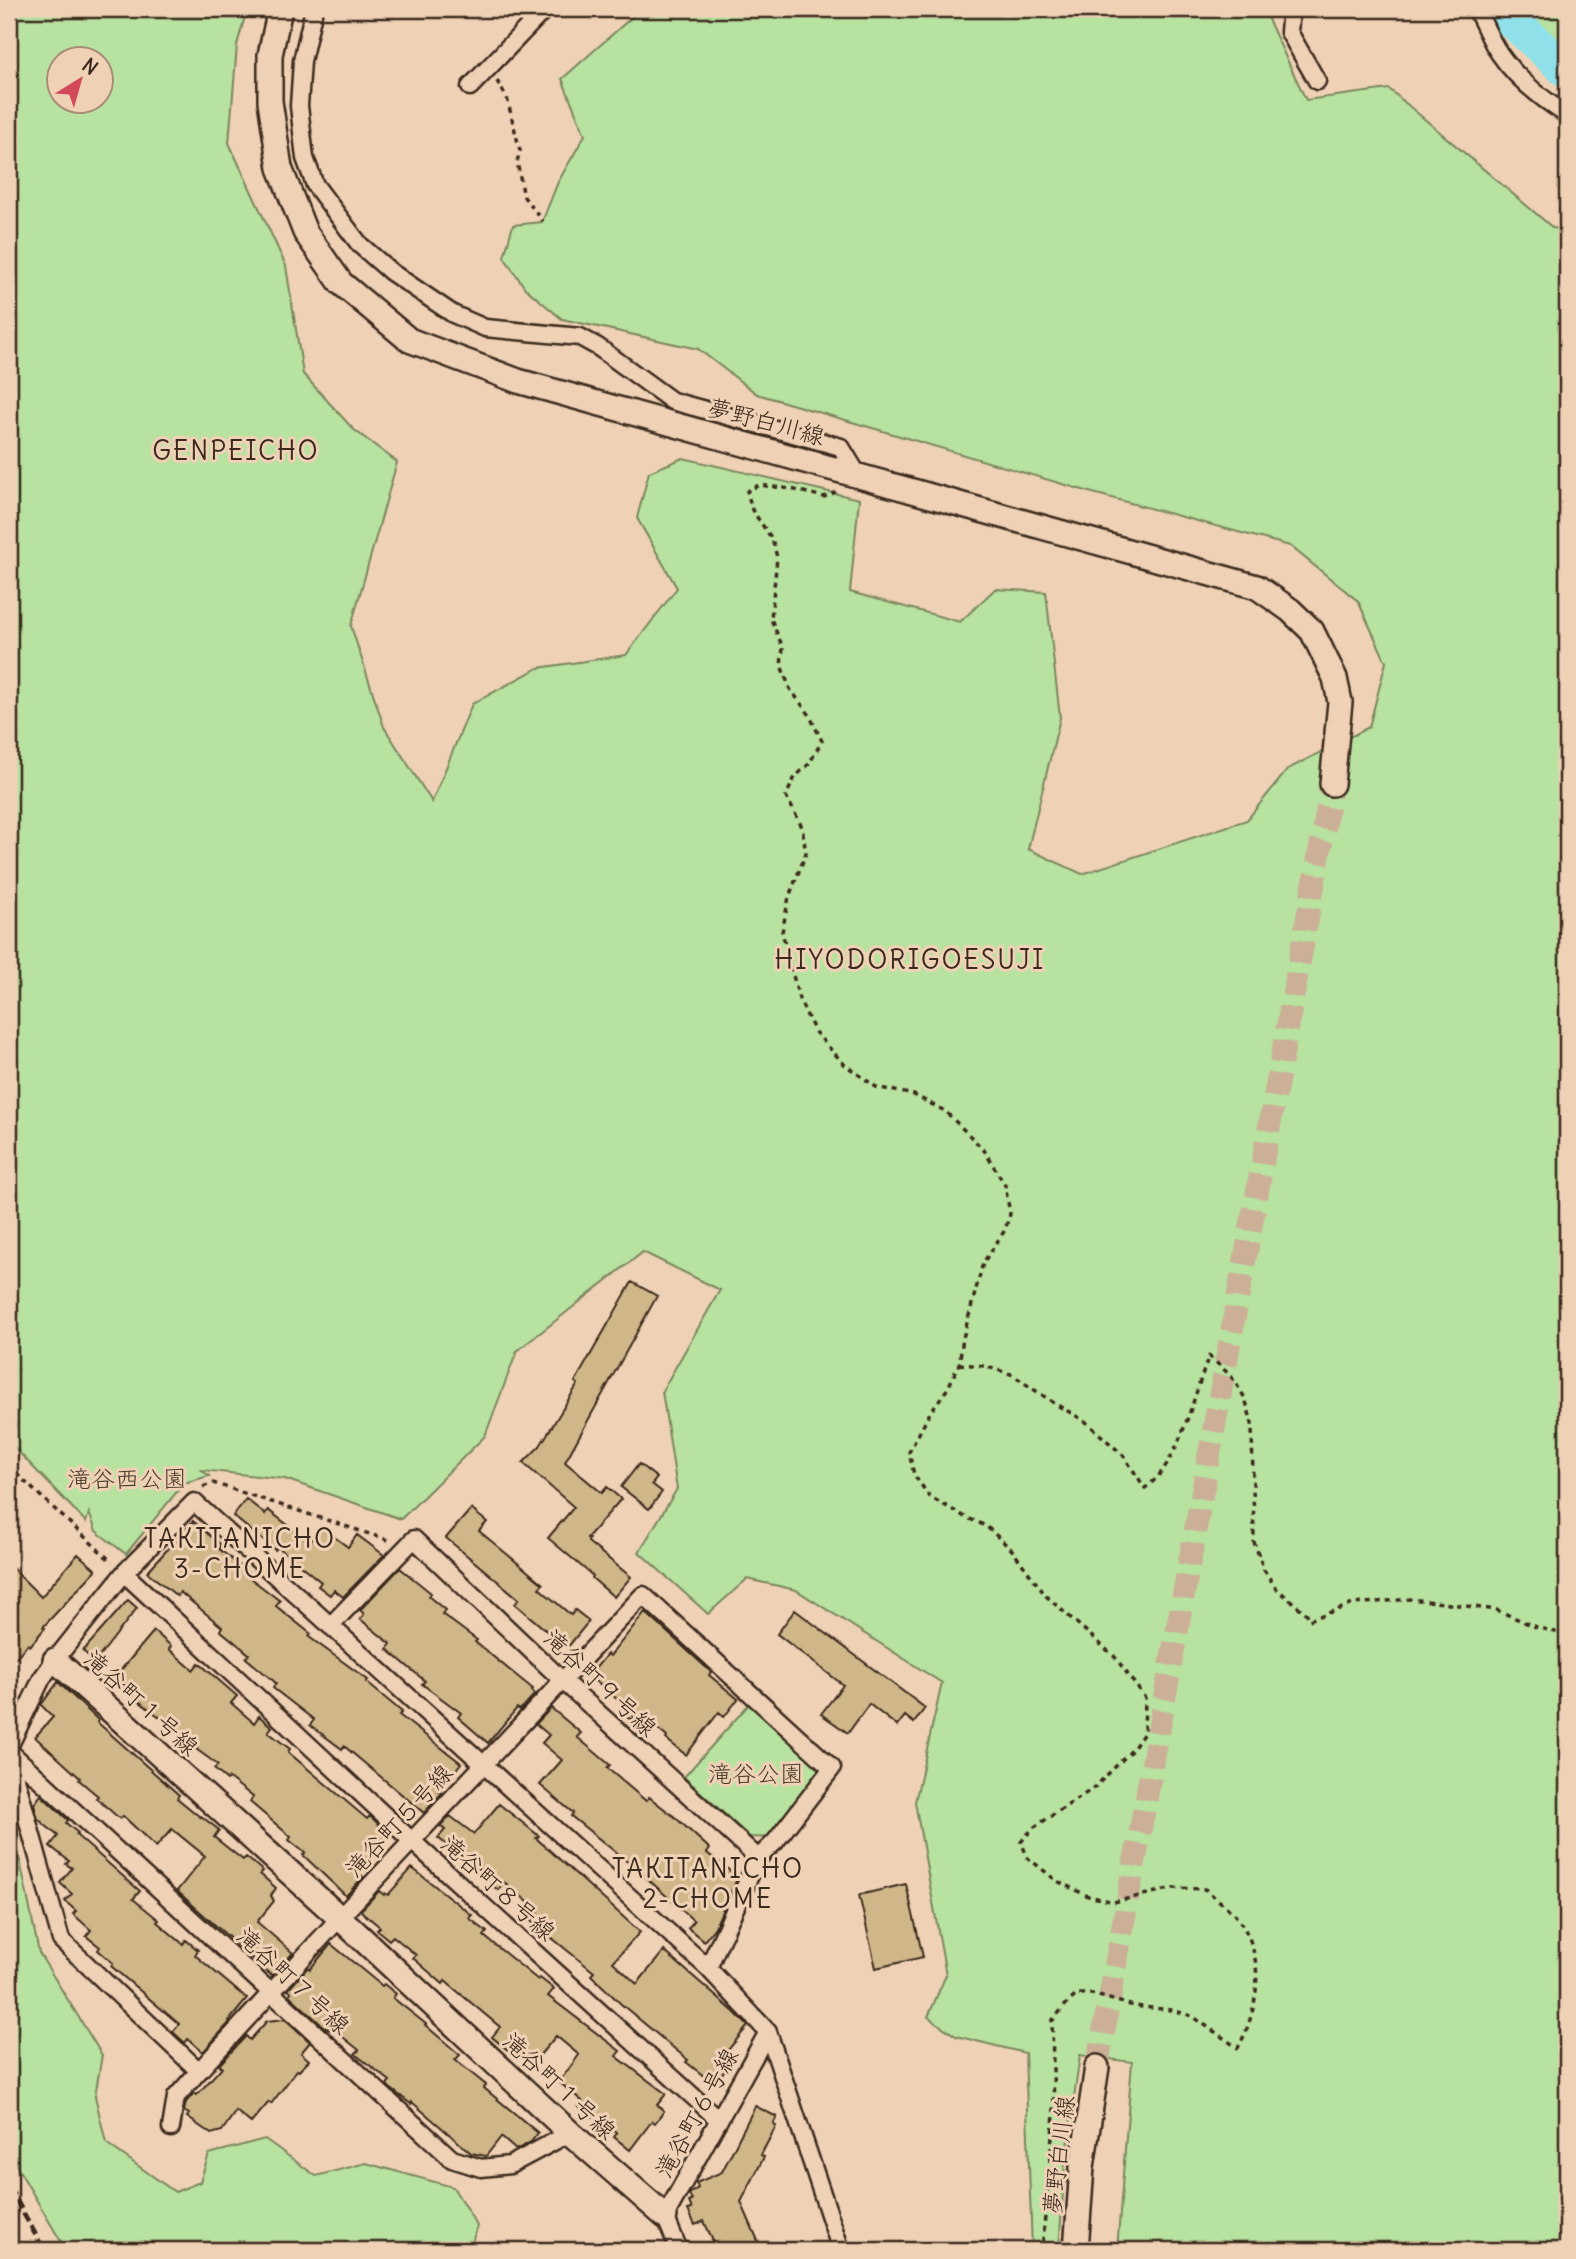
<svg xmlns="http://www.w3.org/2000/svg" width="1576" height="2259" font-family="Delius,'Klee One',sans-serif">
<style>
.green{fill:#b8e29f;stroke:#7a865e;stroke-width:2;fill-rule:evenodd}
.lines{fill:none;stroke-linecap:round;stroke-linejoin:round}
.river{stroke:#8fe0e9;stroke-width:35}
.building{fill:#d0b789;stroke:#3b2a1e;stroke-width:2}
.secondary-tunnel{stroke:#cbb097;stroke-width:23;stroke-dasharray:23 11;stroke-linecap:butt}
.street-casing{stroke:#3b2a1e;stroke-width:21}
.secondary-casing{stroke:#3b2a1e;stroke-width:28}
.path{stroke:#3b2a1e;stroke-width:3.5;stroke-dasharray:5 5;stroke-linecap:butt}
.street{stroke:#efd1b5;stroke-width:16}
.secondary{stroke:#efd1b5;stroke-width:23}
.rail{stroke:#3b2a1e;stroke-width:5;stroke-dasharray:10 5;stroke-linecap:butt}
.labels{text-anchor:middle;stroke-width:6;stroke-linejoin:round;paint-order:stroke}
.street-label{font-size:24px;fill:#3b2a1e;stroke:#efd1b5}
.park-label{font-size:24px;fill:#483c2b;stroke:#efd1b5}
.neighbourhood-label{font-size:26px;letter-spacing:2px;fill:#3b2a1e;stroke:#efd1b5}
</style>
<rect width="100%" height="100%" fill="#efd1b5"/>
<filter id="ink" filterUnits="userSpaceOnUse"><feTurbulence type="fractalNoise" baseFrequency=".0143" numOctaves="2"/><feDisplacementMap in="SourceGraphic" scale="14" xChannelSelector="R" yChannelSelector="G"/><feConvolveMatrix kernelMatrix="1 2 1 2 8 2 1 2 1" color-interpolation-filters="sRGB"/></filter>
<g filter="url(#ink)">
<path class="green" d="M9 9H247L237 45 229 143 286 266 303 374 353 429 397 462 351 626 384 727 432 802 472 704 538 668 626 655 677 588 637 518 649 472 683 458 859 499 850 592 960 622 995 589 1046 592 1060 718 1028 849 1082 874 1247 820 1288 769 1369 727 1386 662 1358 601 1290 546 1093 493 757 394 698 349 562 319 525 288 504 257 513 225 542 222 558 182 585 135 562 79 641 9H1242L1267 17 1306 100 1389 89 1553 228 1567 230V2250H1117L1132 2062 1080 2055 1065 2161 1059 2250H1032L1025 2053 956 2036 928 2017 946 1975 915 1802 942 1683 796 1590 747 1579 708 1614 639 1552 677 1489 662 1391 720 1290 643 1252 517 1351 485 1436 401 1519 285 1479 202 1470 209 1476 184 1483 126 1554 96 1531 89 1513 86 1522 9 1442ZM60 60H102V102H60Z
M1504 9H1567V79L1529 55Z
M751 1702 816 1760 819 1776 772 1838 750 1837 684 1777Z
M9 1836H15L39 1953 102 2055 95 2096 106 2143 175 2192 200 2182 209 2154 265 2139 316 2176 366 2163 453 2187 477 2226 470 2250H66L16 2165 9 2143Z"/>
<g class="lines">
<path class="river" d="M1499 9 1567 71"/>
</g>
<path class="building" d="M632 1282 657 1296 565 1462 602 1493 607 1487 621 1499 587 1538 589 1539 588 1542 631 1577 614 1597 592 1578 593 1576 548 1538 574 1507 523 1463 540 1446 578 1384 575 1382Z
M639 1464 657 1478 652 1484 662 1492 649 1509 621 1487Z
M246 1499 265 1514 268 1510 310 1542 322 1528 348 1547 357 1535 384 1555 343 1597 334 1590 330 1595 318 1586 321 1582 278 1547 275 1550 233 1516Z
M471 1509 487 1522 479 1531 543 1584 539 1588 571 1615 575 1610 589 1621 567 1648 515 1604 519 1599 446 1538Z
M193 1521 221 1545 218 1548 252 1576 250 1578 280 1601 276 1606 311 1634 309 1637 368 1680 366 1682 402 1712 399 1715 461 1763 439 1791 442 1793 424 1813 344 1746 342 1749 310 1725 314 1720 273 1688 276 1683 246 1658 249 1654 220 1630 222 1627 180 1592 177 1596 147 1572Z
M78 1554 96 1570 43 1627 45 1628 30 1646 28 1644 9 1665V1565L41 1597Z
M400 1568 431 1593 428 1596 445 1610 442 1614 477 1640 475 1642 533 1689 531 1691 535 1694 520 1710 517 1708 488 1743 458 1717 461 1713 422 1684 425 1681 387 1649 391 1644 360 1619 364 1614 360 1610Z
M128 1600 137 1608 95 1662 83 1651Z
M795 1610 925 1708 914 1723 905 1716 897 1726 869 1704 848 1733 821 1714 843 1685 777 1634Z
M645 1612 711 1672 709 1675 738 1699 724 1717 719 1712 686 1755 666 1739 667 1737 637 1712 631 1720 619 1711 623 1704 589 1676 607 1654 610 1656Z
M154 1631 171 1646 169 1649 193 1670 199 1663 237 1696 231 1703 254 1723 259 1716 272 1727 268 1732 290 1749 288 1752 367 1819 370 1816 389 1834 356 1871 363 1877 346 1896 303 1855 305 1853 289 1840 291 1837 250 1802 253 1797 229 1778 227 1780 214 1769 218 1765 196 1749 198 1746 132 1696 134 1693 115 1677Z
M58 1682 98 1720 97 1722 179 1795 177 1798 200 1817 201 1816 219 1830 214 1837 243 1860 246 1857 263 1871 260 1874 276 1888 271 1896 274 1901 257 1922 293 1953 272 1976 177 1891 205 1856 172 1829 156 1847 123 1816 120 1819 96 1798 98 1796 79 1780 80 1778 35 1737 53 1717 41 1705Z
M551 1708 581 1733 577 1737 610 1765 607 1768 646 1801 649 1797 676 1818 710 1849 707 1853 738 1877 731 1892 720 1906 723 1909 715 1927 704 1941 688 1928 694 1921 640 1872 571 1816 573 1813 540 1785 562 1760 542 1743 549 1735 536 1724Z
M41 1795 68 1820 66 1823 78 1833 76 1835 140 1891 133 1899 159 1920 157 1922 183 1944 186 1940 198 1950 195 1955 247 1999 229 2021 230 2022 203 2052 188 2039 185 2043 173 2032 179 2024 111 1966 113 1963 98 1950 100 1947 86 1936 91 1930 73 1914 76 1911 65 1901 72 1894 60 1883 72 1868 66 1864 69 1861 50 1846 58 1836 38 1819 34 1804Z
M499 1804 539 1836 536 1838 640 1932 613 1962 637 1984 664 1951 734 2012 748 2026 723 2056 731 2062 714 2084 686 2062 688 2060 621 2004 591 1975 594 1972 531 1921 539 1911 504 1882 498 1890 480 1875 482 1871 438 1838 445 1830 440 1826 450 1816 474 1834Z
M412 1868 472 1915 469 1918 487 1932 484 1936 538 1980 540 1978 554 1989 548 1996 620 2051 616 2056 666 2094 657 2105 664 2111 655 2123 652 2121 630 2150 614 2137 617 2133 594 2115 592 2117 578 2106 582 2101 559 2082 579 2055 556 2036 533 2063 513 2046 509 2051 492 2037 500 2027 445 1981 443 1984 413 1958 416 1955 393 1936 389 1940 377 1930 380 1927 362 1912 361 1910 379 1891 384 1895 385 1893 388 1895Z
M906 1884 923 1957 876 1968 859 1895Z
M331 1944 382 1986 384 1984 396 1994 393 1998 426 2024 425 2025 460 2055 455 2060 486 2085 484 2088 538 2133 531 2142 516 2150 501 2137 486 2156 471 2153 412 2102 411 2104 390 2088 387 2085 390 2081 355 2054 359 2050 333 2029 332 2031 324 2027 289 1995 291 1992 288 1990 308 1967 310 1969Z
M285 2019 310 2042 301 2053 309 2060 299 2071 297 2070 271 2104 269 2102 251 2123 236 2111 222 2131 211 2134 187 2117 189 2114 184 2111 186 2102 194 2093 197 2095 222 2067 219 2065 246 2036 250 2040 267 2021Z
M755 2106 777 2117 773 2124 776 2126 761 2155 764 2157 741 2202 762 2250H717L704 2221 695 2225 688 2210 692 2209 689 2202 692 2201 689 2194 698 2188 696 2183 722 2172Z"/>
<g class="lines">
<path class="secondary-tunnel" d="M1097 2067 1332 784"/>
<defs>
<path id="street" d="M314 9 302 61 299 106 305 158 315 185 360 245 391 272 453 314 485 328 580 337 598 347 672 401 841 447 858 475
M1291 9 1289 32 1317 81
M1476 9C1484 23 1490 40 1499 53 1516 78 1542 99 1567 115
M470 87 545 9
M124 1573 412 1841 719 2120
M330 1626 414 1539 562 1680 758 1858 708 1968
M9 1747 42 1678 55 1660 124 1573 194 1502 708 1968 768 2032 841 2250
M9 1751 452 2159 481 2168 510 2165 570 2133
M9 1754 61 1940 199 2071 346 1911 643 1595 832 1768 775 1842 758 1858
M171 2128 176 2097 199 2071
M679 2250 665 2216 768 2032"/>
<path id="secondary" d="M280 9 270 55V101L280 168 305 232 341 283 409 340 518 381 1257 587 1290 610 1312 631 1335 678 1340 702 1332 784
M55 1660 340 1918 570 2133 665 2216
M1076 2250 1082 2167 1097 2067"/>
</defs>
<use href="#street" class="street-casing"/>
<use href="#secondary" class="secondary-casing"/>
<path class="path" d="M497 81 507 98 520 151 517 162 524 197 543 221
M836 492 824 497 791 489 759 485 747 491 752 510 772 539 777 557 771 619 783 648 781 665 790 689 809 714 822 741 809 764 795 777 786 796 802 827 806 853 789 897 782 932 799 999 815 1032 844 1064 876 1087 914 1095 945 1111 984 1150 1005 1185 1010 1214 1005 1230 983 1263 963 1338 959 1364 948 1388 931 1411 909 1452 914 1475 930 1497 965 1517 986 1526 1012 1550 1046 1596 1115 1657 1145 1698 1144 1733 1133 1749 1094 1788 1033 1828 1021 1842 1028 1858 1057 1881 1088 1896 1114 1902 1173 1888 1205 1889C1214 1897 1225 1905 1234 1914 1267 1952 1260 2007 1238 2048L1192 2016 1172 2010 1134 2006 1092 1994H1078L1068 2002 1052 2021 1054 2114 1042 2250
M959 1364 984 1366 1011 1374 1057 1405 1085 1421 1123 1455 1145 1488C1179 1466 1194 1393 1209 1356L1231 1376 1245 1398 1252 1423 1254 1542 1264 1570 1277 1589 1307 1614 1309 1620 1353 1604 1411 1599 1497 1610 1536 1627 1567 1635
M9 1467 112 1562
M203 1487 213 1483 391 1541"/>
<use href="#street" class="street"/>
<use href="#secondary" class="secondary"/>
<path class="rail" d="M9 2187 44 2250"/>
</g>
</g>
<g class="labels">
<g class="street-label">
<text transform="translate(766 422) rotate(15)" y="8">夢野白川線</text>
<text transform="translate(600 1683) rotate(43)" y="8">滝谷町９号線</text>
<text transform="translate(141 1703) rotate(42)" y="8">滝谷町１号線</text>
<text transform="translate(399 1821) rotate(-47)" y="8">滝谷町５号線</text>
<text transform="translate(498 1888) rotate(42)" y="8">滝谷町８号線</text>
<text transform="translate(293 1981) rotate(43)" y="8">滝谷町７号線</text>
<text transform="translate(559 2086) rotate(43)" y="8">滝谷町１号線</text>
<text transform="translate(697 2113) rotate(-61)" y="8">滝谷町６号線</text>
<text transform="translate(1059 2155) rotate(-83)" y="8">夢野白川線</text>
</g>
<g class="park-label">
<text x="127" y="1487">滝谷西公園</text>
<text x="756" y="1782">滝谷公園</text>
</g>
<g class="neighbourhood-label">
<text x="236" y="460">GENPEICHO</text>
<text x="910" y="969">HIYODORIGOESUJI</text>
<text x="240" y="1548">TAKITANICHO<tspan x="240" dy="30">3-CHOME</tspan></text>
<text x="708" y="1878">TAKITANICHO<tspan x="708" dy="30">2-CHOME</tspan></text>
</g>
</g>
<rect width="1576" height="2259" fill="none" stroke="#efd1b5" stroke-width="35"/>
<rect x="18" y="18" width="1541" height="2224" fill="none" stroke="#3b2a1e" stroke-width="2.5" filter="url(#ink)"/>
<g transform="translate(80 80) rotate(37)"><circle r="33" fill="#efd1b5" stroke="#a78e79" stroke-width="2"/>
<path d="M0-5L12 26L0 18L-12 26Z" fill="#d1495b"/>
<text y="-10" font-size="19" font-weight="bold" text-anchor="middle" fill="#3b2a1e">N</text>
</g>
</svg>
